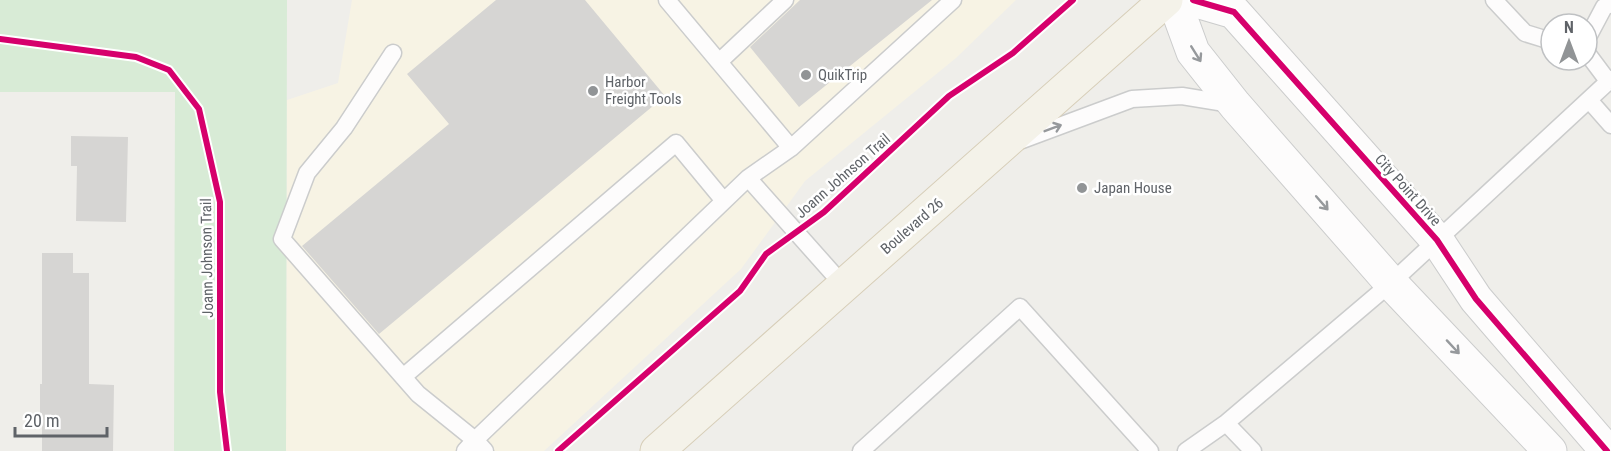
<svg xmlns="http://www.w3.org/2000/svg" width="1611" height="451" font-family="'Roboto Condensed',sans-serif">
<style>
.commercial{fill:#f7f3e4}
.green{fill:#d8ebd6}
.building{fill:#d6d5d3}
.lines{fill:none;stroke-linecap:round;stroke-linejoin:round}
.service-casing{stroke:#cbcccc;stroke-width:19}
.minor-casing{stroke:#cbcccc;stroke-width:35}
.primary-casing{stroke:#d7ceb8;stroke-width:35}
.service{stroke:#fdfcfc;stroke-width:16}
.minor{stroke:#fdfcfc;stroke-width:33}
.primary{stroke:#f4f2e9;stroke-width:33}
.cycleway-casing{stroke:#fff;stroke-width:10}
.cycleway{stroke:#d6006c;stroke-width:6}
.oneway{stroke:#96999c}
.poi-dot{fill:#919496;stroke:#fff;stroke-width:2}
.labels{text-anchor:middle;stroke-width:5;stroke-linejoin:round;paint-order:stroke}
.poi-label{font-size:15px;fill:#5f6368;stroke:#fff;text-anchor:start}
.street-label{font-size:15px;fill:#5f6368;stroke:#fff}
</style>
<rect width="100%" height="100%" fill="#efeeea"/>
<path class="commercial" d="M352 0H1016L956 58 805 181 741 269 544 451H286L287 100 338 83Z"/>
<path class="green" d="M0 0H287L286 451H174L175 92H0Z"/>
<path class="building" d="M496 0H585L665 96 379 334 302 246 449 124 407 74Z
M800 0H932L799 107 750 47Z
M71 136 128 137 126 222 76 221 77 166H71Z
M42 253H73V273H89V384L114 385 113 451H42V413H40V384H42Z"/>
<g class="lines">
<defs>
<path id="service" d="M667 0 791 148
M1494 0 1525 33 1551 41
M1587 39 1604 7 1611 4
M393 53 344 128 307 173 282 239 418 394 475 440 465 451
M1587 53 1608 81
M719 62 785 0
M1589 100 1611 125
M1022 140 1132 99 1182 96 1231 104
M844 286 748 178 791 148 953 0
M403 377 676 143 724 201
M1226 423 1253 451
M485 451 475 440 748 178
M861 451 1020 307 1150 451
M1186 451 1226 423 1391 283 1611 79"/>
<path id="minor" d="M1174 0 1193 52 1235 105 1391 283 1550 451
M1193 0 1234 12 1437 240 1476 299 1607 451"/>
<path id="primary" d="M657 451 1166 0"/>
</defs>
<use href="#service" class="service-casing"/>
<use href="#minor" class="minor-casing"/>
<use href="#primary" class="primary-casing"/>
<use href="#service" class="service"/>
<use href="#minor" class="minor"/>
<use href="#primary" class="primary"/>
<defs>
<path id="cycleway" d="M1193 0 1234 12 1437 240 1476 299 1607 451
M0 39 136 57 169 70 199 109 220 202V392L227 451
M558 451 740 291 766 254 824 212 949 96 1013 53 1073 0"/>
</defs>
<use href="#cycleway" class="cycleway-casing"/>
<use href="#cycleway" class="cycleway"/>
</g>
<defs><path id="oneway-shaft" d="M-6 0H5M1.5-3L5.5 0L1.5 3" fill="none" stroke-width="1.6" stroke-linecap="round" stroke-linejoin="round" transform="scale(1.5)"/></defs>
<g class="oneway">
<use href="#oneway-shaft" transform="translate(1196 54) rotate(58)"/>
<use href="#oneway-shaft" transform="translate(1053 128) rotate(-21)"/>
<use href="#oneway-shaft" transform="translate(1322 203) rotate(49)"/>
<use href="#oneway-shaft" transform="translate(1453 347) rotate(47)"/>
</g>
<g class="poi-dot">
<circle cx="806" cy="75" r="6"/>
<circle cx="593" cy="91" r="6"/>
<circle cx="1082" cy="188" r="6"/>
</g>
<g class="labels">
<g class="poi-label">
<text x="818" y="80">QuikTrip</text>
<text x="605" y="87">Harbor<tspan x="605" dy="17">Freight Tools</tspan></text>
<text x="1094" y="193">Japan House</text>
</g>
<g class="street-label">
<text transform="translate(843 176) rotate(-41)" y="5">Joann Johnson Trail</text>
<text transform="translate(1408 190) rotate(48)" y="5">City Point Drive</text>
<text transform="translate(912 226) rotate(-41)" y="5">Boulevard 26</text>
<text transform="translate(207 258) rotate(-91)" y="5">Joann Johnson Trail</text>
</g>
</g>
<g transform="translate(1569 42)"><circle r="28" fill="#ffffff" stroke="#bfc1c3" stroke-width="1.5"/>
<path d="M0-4.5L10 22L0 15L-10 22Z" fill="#919496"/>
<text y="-9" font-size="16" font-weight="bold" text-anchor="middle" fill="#5f6368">N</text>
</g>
<path d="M15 427v9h92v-9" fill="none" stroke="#5f6368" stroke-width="3"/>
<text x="24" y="427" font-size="18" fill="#5f6368" stroke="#ffffff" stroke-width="4.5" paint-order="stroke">20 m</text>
</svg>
